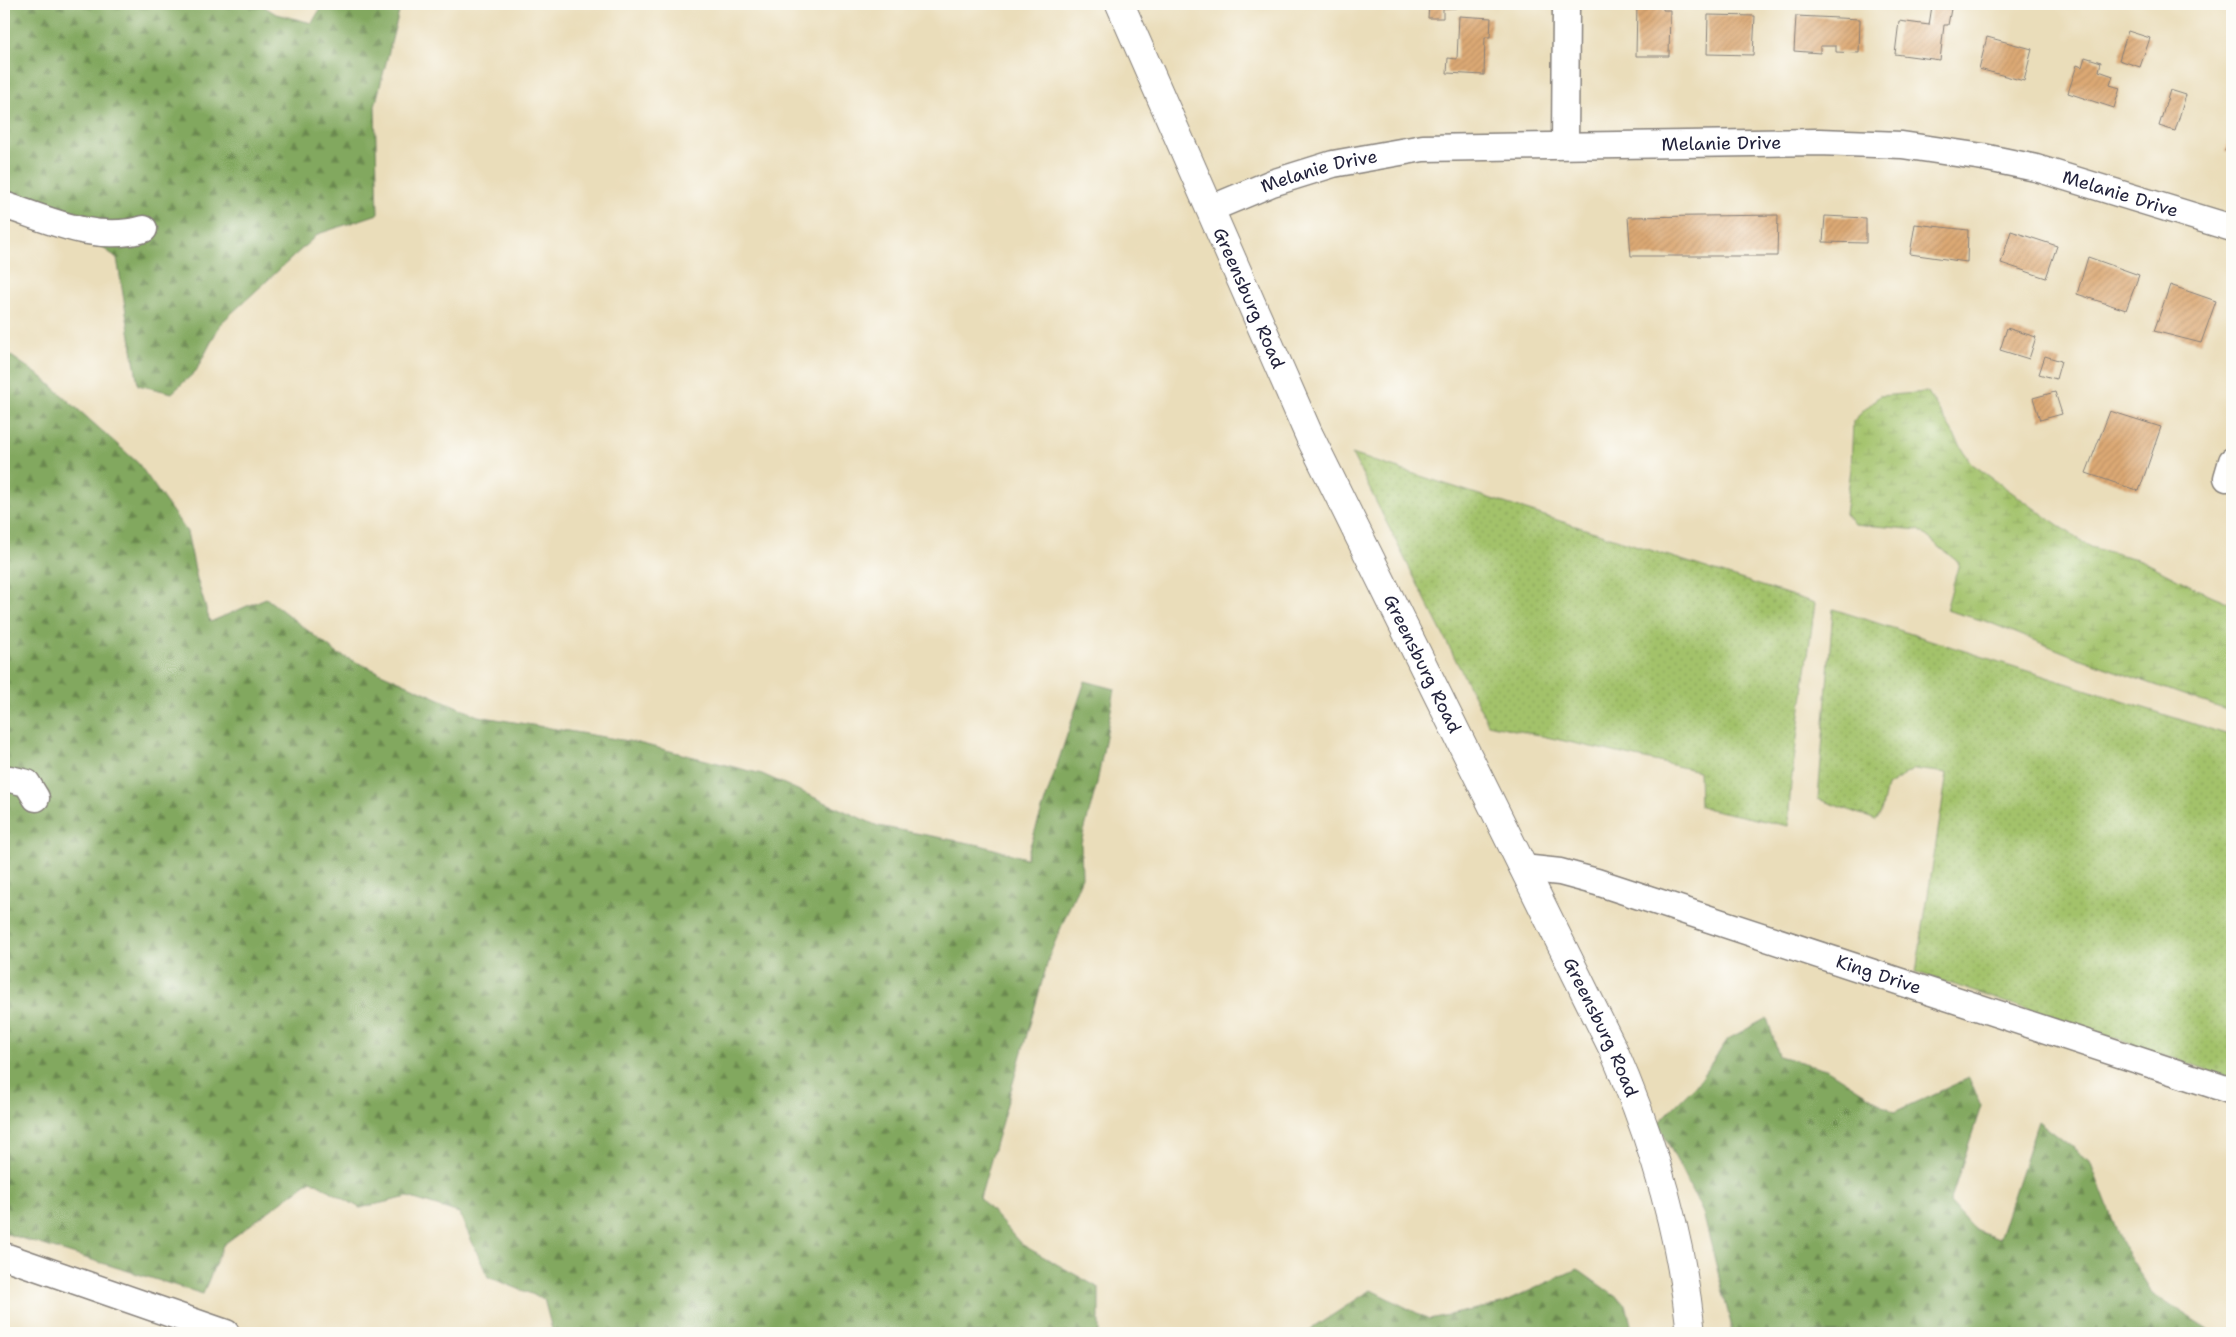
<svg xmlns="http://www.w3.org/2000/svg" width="2236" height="1337" font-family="'Shantell Sans',sans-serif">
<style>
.grass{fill:url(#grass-dots);stroke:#627252}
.forest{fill:url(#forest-firs);stroke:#52654c}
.wetland{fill:url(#wetland-marsh);stroke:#627252}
.building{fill:url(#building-hatch)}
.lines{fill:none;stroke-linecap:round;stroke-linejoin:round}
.minor-casing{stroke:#86807a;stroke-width:29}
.major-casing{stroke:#86807a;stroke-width:30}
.minor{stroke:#fff;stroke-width:26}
.major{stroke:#fff;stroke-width:28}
.labels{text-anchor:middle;stroke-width:4;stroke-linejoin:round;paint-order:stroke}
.street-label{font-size:18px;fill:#22223b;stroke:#fdfcf7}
</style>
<defs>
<pattern id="grass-dots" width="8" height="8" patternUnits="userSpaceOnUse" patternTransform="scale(1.25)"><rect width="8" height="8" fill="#a3c26a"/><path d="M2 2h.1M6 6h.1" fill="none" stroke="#8ca65d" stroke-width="1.8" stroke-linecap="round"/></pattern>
<pattern id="forest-firs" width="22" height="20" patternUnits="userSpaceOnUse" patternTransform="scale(1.25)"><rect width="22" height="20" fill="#82a85e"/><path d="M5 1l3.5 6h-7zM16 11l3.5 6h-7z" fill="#6a884f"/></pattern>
<pattern id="wetland-marsh" width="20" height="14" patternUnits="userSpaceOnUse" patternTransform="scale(1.25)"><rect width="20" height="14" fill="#a3c26a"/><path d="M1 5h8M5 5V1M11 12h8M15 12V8" fill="none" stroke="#8ca65d"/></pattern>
<pattern id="building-hatch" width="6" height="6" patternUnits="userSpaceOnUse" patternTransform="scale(1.25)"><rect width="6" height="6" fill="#dca974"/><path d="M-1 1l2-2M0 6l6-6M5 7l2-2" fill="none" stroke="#bc9165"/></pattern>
</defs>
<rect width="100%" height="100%" fill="#fdfcf7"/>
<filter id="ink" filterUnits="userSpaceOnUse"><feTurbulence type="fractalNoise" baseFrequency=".02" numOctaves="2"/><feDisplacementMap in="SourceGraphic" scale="10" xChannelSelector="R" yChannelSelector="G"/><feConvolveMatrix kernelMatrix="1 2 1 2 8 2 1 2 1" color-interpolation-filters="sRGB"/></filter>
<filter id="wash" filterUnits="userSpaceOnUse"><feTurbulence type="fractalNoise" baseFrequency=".0096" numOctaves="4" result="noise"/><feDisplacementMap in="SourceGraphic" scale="20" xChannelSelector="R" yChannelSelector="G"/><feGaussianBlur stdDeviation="1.12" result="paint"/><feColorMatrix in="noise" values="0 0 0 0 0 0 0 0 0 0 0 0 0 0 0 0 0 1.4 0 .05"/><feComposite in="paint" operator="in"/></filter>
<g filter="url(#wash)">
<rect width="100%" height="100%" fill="#eaddba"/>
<path class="grass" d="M1352 454 1815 603 1791 783 1788 826 1700 807 1699 771 1488 724Z
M1833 609 2232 736V1078L1916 972 1947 773 1914 769 1887 786 1881 812 1876 820 1818 799Z"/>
<path class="forest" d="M4 4H260L276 14 312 23 323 4H401L375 106 378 214 318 234 221 323 196 371 172 393 138 385 117 258 41 203 4 191Z
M4 351 43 378 138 463 187 532 197 579 210 622 266 598 338 654 478 716 634 742 762 774 878 826 980 845 1026 858 1085 681 1115 689 1097 783 1081 843 1082 877 1050 954 980 1198 1021 1244 1099 1288V1333H896L884 1330 882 1333H553L544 1299 488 1277 459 1213 408 1197 360 1208 311 1180 223 1245 203 1294 4 1233Z
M1767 1018 1779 1056 1826 1069 1894 1112 1969 1078 1981 1106 1950 1202 1975 1230 1999 1239 2038 1121 2090 1161 2122 1244 2153 1294 2214 1333H1731V1324L1703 1213 1658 1123 1696 1085 1728 1039Z
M1577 1269 1626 1304 1633 1333H1305L1371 1290 1429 1319 1501 1304Z"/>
<path class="wetland" d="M1928 392 1971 463 2028 504 2090 547 2141 560 2199 590 2232 604V712L2081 659 1988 622 1946 610 1959 563 1919 530 1854 524 1845 514 1851 469 1853 421 1879 396Z"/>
<g id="blocks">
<path class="building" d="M1429 4H1456V8H1443V18H1428Z
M1637 4H1663V10H1670L1669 56H1636Z
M1932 6 1951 9 1948 25H1944L1940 60 1895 54 1899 21 1929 25Z
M1708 15 1755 16 1753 55 1707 54Z
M1459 16 1491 18 1490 37H1485L1484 75 1447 73 1448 58 1457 59Z
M1796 16 1860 19 1859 53 1836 52V46H1820V53L1794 51Z
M2128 31 2150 38 2140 67 2119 60Z
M1987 37 2032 49 2024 81 1979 69Z
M2085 57 2101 62 2099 71 2113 76 2110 85 2120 88 2114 108 2068 93 2077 65 2082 67Z
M2170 90 2186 95 2175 131 2159 126Z
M2232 130V153L2225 151Z
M1778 215 1777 256H1631L1628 217Z
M1825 216 1866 218V243L1823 242Z
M1915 224 1968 230 1967 262 1910 254Z
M2011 231 2057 246 2046 278 2001 263Z
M2088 257 2139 275 2126 310 2077 294Z
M2170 285 2216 301 2201 343 2154 331Z
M2007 328 2036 337 2029 359 2000 350Z
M2045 356 2061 361 2056 379 2039 374Z
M2055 392 2062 414 2040 420 2033 398Z
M2110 411 2161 427 2139 491 2086 473Z"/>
</g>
</g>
<g filter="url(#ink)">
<use href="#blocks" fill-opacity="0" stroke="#86807a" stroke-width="1"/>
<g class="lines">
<defs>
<g id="minor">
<path d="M1565 144 1566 4"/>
<path d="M4 205C49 220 95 243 144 229"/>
<path id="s1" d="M1210 209 1272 183 1333 164 1423 148 1819 142 1902 145 1983 157 2036 168 2232 228"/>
<path d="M2227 478 2232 461"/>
<path d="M4 780 10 779 27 783 36 798"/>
<path id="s2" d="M1523 868 1560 872 1597 882 2232 1091"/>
<path d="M4 1256 226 1333"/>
</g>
<g id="major">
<path id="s3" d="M1120 4 1309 435 1613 1049C1653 1140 1681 1233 1691 1333"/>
</g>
</defs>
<use href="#minor" class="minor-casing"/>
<use href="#major" class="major-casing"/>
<use href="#minor" class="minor"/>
<use href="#major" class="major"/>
</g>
</g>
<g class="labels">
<g class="street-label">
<text dy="6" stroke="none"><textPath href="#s1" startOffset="521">Melanie Drive</textPath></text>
<text dy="6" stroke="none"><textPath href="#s1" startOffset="116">Melanie Drive</textPath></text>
<text dy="6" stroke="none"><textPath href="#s1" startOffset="926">Melanie Drive</textPath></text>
<text dy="6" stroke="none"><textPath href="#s3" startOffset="321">Greensburg Road</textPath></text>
<text dy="6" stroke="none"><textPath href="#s3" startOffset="726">Greensburg Road</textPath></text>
<text dy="6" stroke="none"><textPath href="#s2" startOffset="372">King Drive</textPath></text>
<text dy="6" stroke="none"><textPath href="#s3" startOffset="1131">Greensburg Road</textPath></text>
</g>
</g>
<rect width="2236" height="1337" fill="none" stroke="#fdfcf7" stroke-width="20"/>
</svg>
